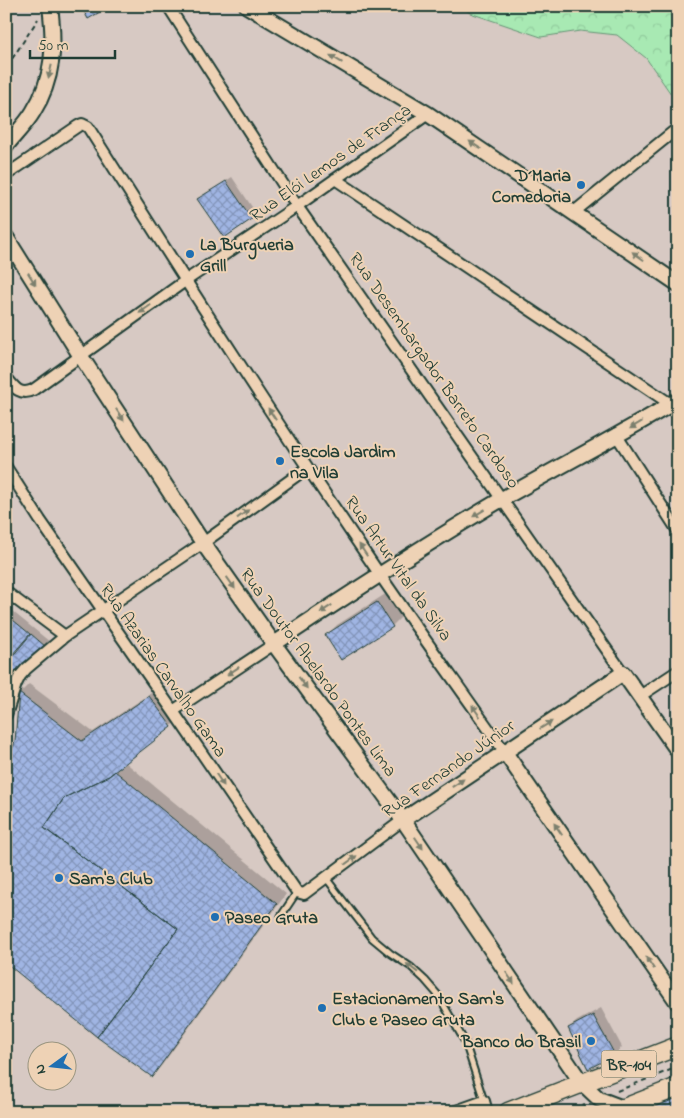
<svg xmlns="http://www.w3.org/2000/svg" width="684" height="1118" font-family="'Indie Flower',sans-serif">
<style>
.forest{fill:url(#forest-crowns);stroke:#649374}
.shadow{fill:#0003}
.building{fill:url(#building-cross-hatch);stroke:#1f3d34}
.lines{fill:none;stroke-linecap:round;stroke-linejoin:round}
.lane-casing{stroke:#1f3d34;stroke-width:9}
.street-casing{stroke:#1f3d34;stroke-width:14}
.secondary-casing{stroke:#1f3d34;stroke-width:18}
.highway-casing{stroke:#1f3d34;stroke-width:21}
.path{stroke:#1f3d34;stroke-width:2;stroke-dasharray:5 4;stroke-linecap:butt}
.lane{stroke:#eed2b5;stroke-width:5}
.street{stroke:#eed2b5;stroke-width:10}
.secondary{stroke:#eed2b5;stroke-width:14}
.highway{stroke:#eed2b5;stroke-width:18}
.oneway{fill:#7c806e}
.poi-dot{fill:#1f6fb2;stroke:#eed2b5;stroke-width:2}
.labels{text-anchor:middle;stroke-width:4;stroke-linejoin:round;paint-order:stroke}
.shield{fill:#eed2b5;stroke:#5d6a5b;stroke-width:1}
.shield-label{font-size:16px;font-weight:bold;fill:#1f3d34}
.street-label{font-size:18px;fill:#1f3d34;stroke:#eed2b5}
.poi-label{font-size:18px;font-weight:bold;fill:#1f3d34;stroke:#eed2b5;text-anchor:start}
</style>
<defs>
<pattern id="forest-crowns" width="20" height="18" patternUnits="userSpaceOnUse" patternTransform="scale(1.25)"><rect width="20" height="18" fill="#a8e9b3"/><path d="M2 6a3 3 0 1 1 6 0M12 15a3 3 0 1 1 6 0" fill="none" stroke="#90c99b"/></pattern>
<pattern id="building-cross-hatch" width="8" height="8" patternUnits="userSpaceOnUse" patternTransform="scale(1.25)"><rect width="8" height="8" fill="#a0b5e3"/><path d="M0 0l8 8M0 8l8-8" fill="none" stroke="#8294b9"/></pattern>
</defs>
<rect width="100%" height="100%" fill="#d7c9c3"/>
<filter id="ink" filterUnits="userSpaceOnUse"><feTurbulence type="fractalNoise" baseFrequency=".02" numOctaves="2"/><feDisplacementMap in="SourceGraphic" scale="10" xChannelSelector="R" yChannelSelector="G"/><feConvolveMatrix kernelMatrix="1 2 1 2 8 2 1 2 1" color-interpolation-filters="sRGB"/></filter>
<g filter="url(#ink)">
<path class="forest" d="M461 6H678V98L671 94 646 58 617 35 580 31 541 37 470 13Z"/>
<path class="shadow" d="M232 177 256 213 224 236 199 199Z
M678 204V211L674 207Z
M387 593 402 616 392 626 327 635 337 625Z
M7 607 50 642 44 649 20 645 6 661Z
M29 684 93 732 160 687 181 716 171 726 125 762 286 894 162 1065 152 1075 16 741 20 693Z
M601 1008 622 1047 615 1054 589 1067 569 1028 577 1021Z"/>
<path class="building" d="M81 6H110L88 19Z
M226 181 252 219 224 238 197 199Z
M377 602 393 627 341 660 325 635Z
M6 615 13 620 6 627Z
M13 620 30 634 6 662V629Z
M31 634 46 647 39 655 37 653 31 660 17 670 6 672V664Z
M19 693 82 741 149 696 172 727 109 776 64 798 44 828 178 929 97 1037 6 963V768L15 741Z
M115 771 277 904 152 1077 97 1037 178 929 44 828 64 798 109 776Z
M593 1015 615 1055 588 1069 568 1028Z
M678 1096V1112H648L647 1108Z"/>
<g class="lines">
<defs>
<path id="lane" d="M326 878 372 938 390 953 411 967 425 980 438 995 465 1042 484 1101
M281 916 297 892"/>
<path id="street" d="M168 6 297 206 623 673
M6 175 78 126 82 124 88 127C183 277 278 426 378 572 419 632 462 691 504 751
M335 179 678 409
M574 212 678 128
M6 377C14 387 19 396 33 390L185 281 297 206 428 114
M617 436 678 531
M6 467 40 520 173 711 297 892 304 894 312 888 403 820
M6 592 65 636
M640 696 678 671
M173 711 274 644
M6 715 16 684 20 676 26 669 65 636 203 543 307 468
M453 1112 484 1101 487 1112"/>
<path id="secondary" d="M247 6 428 114 678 284
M6 146C15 134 26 124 33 112 54 79 55 44 50 6
M6 237 80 355 203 543 274 644 403 820 581 1082 599 1099 623 1108
M274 644C349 594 424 545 502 499 560 466 620 435 678 400
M504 751 678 1003
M403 820 623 673 678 751"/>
<path id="highway" d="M508 1112 678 1046
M614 1112 678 1087"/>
</defs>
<use href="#lane" class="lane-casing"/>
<use href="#street" class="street-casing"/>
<use href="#secondary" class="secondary-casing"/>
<use href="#highway" class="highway-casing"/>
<path class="path" d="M6 65 12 59 38 19
M617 1091 678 1067
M566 1112 585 1104"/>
<use href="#lane" class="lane"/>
<use href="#street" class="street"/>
<use href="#secondary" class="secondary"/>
<use href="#highway" class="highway"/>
</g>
<defs><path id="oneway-solid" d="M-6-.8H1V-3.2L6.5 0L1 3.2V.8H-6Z" transform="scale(1.25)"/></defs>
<g class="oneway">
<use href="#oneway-solid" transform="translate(336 59) rotate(-149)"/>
<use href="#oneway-solid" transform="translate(50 72) rotate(103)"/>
<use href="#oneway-solid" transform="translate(475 145) rotate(-146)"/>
<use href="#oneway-solid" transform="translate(638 256) rotate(-145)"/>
<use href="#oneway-solid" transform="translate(32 279) rotate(58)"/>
<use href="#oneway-solid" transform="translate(145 309) rotate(145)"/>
<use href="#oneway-solid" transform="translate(272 414) rotate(-123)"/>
<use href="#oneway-solid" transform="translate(120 415) rotate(57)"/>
<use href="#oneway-solid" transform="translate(636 425) rotate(149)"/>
<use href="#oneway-solid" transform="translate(479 513) rotate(149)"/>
<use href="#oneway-solid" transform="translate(243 514) rotate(-36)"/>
<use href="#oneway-solid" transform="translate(363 550) rotate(-124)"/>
<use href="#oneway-solid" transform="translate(231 583) rotate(55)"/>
<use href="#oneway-solid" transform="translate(326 609) rotate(146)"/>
<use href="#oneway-solid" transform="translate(233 671) rotate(146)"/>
<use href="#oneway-solid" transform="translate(303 683) rotate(54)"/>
<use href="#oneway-solid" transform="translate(476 711) rotate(-125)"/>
<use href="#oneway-solid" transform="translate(546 725) rotate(-32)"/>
<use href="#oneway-solid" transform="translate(220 780) rotate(56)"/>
<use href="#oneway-solid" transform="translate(458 783) rotate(-34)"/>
<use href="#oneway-solid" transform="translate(558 829) rotate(-124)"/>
<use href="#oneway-solid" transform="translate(419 843) rotate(56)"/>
<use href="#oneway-solid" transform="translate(351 860) rotate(-36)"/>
<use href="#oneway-solid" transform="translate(650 963) rotate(-124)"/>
<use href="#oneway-solid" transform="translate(412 968) rotate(-142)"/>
<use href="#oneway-solid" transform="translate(510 978) rotate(56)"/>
</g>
</g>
<g class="poi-dot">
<circle cx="581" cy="185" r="5"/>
<circle cx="190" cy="254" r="5"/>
<circle cx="280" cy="461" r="5"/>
<circle cx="59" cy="878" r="5"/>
<circle cx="215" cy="917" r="5"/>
<circle cx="322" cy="1008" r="5"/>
<circle cx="591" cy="1041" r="5"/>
</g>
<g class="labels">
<rect class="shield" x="601.5" y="1050.5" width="55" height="27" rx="4"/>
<g class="shield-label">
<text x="629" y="1070">BR-104</text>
</g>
<g class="street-label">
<text transform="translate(330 162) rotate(-35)" y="6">Rua Elói Lemos de França</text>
<text transform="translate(435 370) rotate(55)" y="6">Rua Desembargador Barreto Cardoso</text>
<text transform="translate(399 568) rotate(55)" y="6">Rua Artur Vital da Silva</text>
<text transform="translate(164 670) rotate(55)" y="6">Rua Azarias Carvalho Gama</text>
<text transform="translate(319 672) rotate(54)" y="6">Rua Doutor Abelardo Pontes Lima</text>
<text transform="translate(448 768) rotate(-35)" y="6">Rua Fernando Júnior</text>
</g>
<g class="poi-label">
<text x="571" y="181" text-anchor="end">D´Maria<tspan x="571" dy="21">Comedoria</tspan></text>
<text x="200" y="250">La Burgueria<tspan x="200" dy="21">Grill</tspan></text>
<text x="290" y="457">Escola Jardim<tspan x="290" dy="21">na Vila</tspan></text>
<text x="69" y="884">Sam's Club</text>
<text x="225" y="923">Paseo Gruta</text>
<text x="332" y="1004">Estacionamento Sam's<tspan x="332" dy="21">Club e Paseo Gruta</tspan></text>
<text x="581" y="1047" text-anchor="end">Banco do Brasil</text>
</g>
</g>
<rect width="684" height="1118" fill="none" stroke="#eed2b5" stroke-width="25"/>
<rect x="12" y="12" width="659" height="1093" fill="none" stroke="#1f3d34" stroke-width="2" filter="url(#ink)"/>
<g transform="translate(52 1066) rotate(255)"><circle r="24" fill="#eed2b5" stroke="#9b9681"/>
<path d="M0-4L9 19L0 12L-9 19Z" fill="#1f6fb2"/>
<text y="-8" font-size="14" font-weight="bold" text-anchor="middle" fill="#1f3d34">N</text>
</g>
<path d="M30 50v8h85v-8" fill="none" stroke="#1f3d34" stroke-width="2.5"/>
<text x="38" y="50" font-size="15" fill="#1f3d34" stroke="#eed2b5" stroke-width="4" paint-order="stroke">50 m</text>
</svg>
